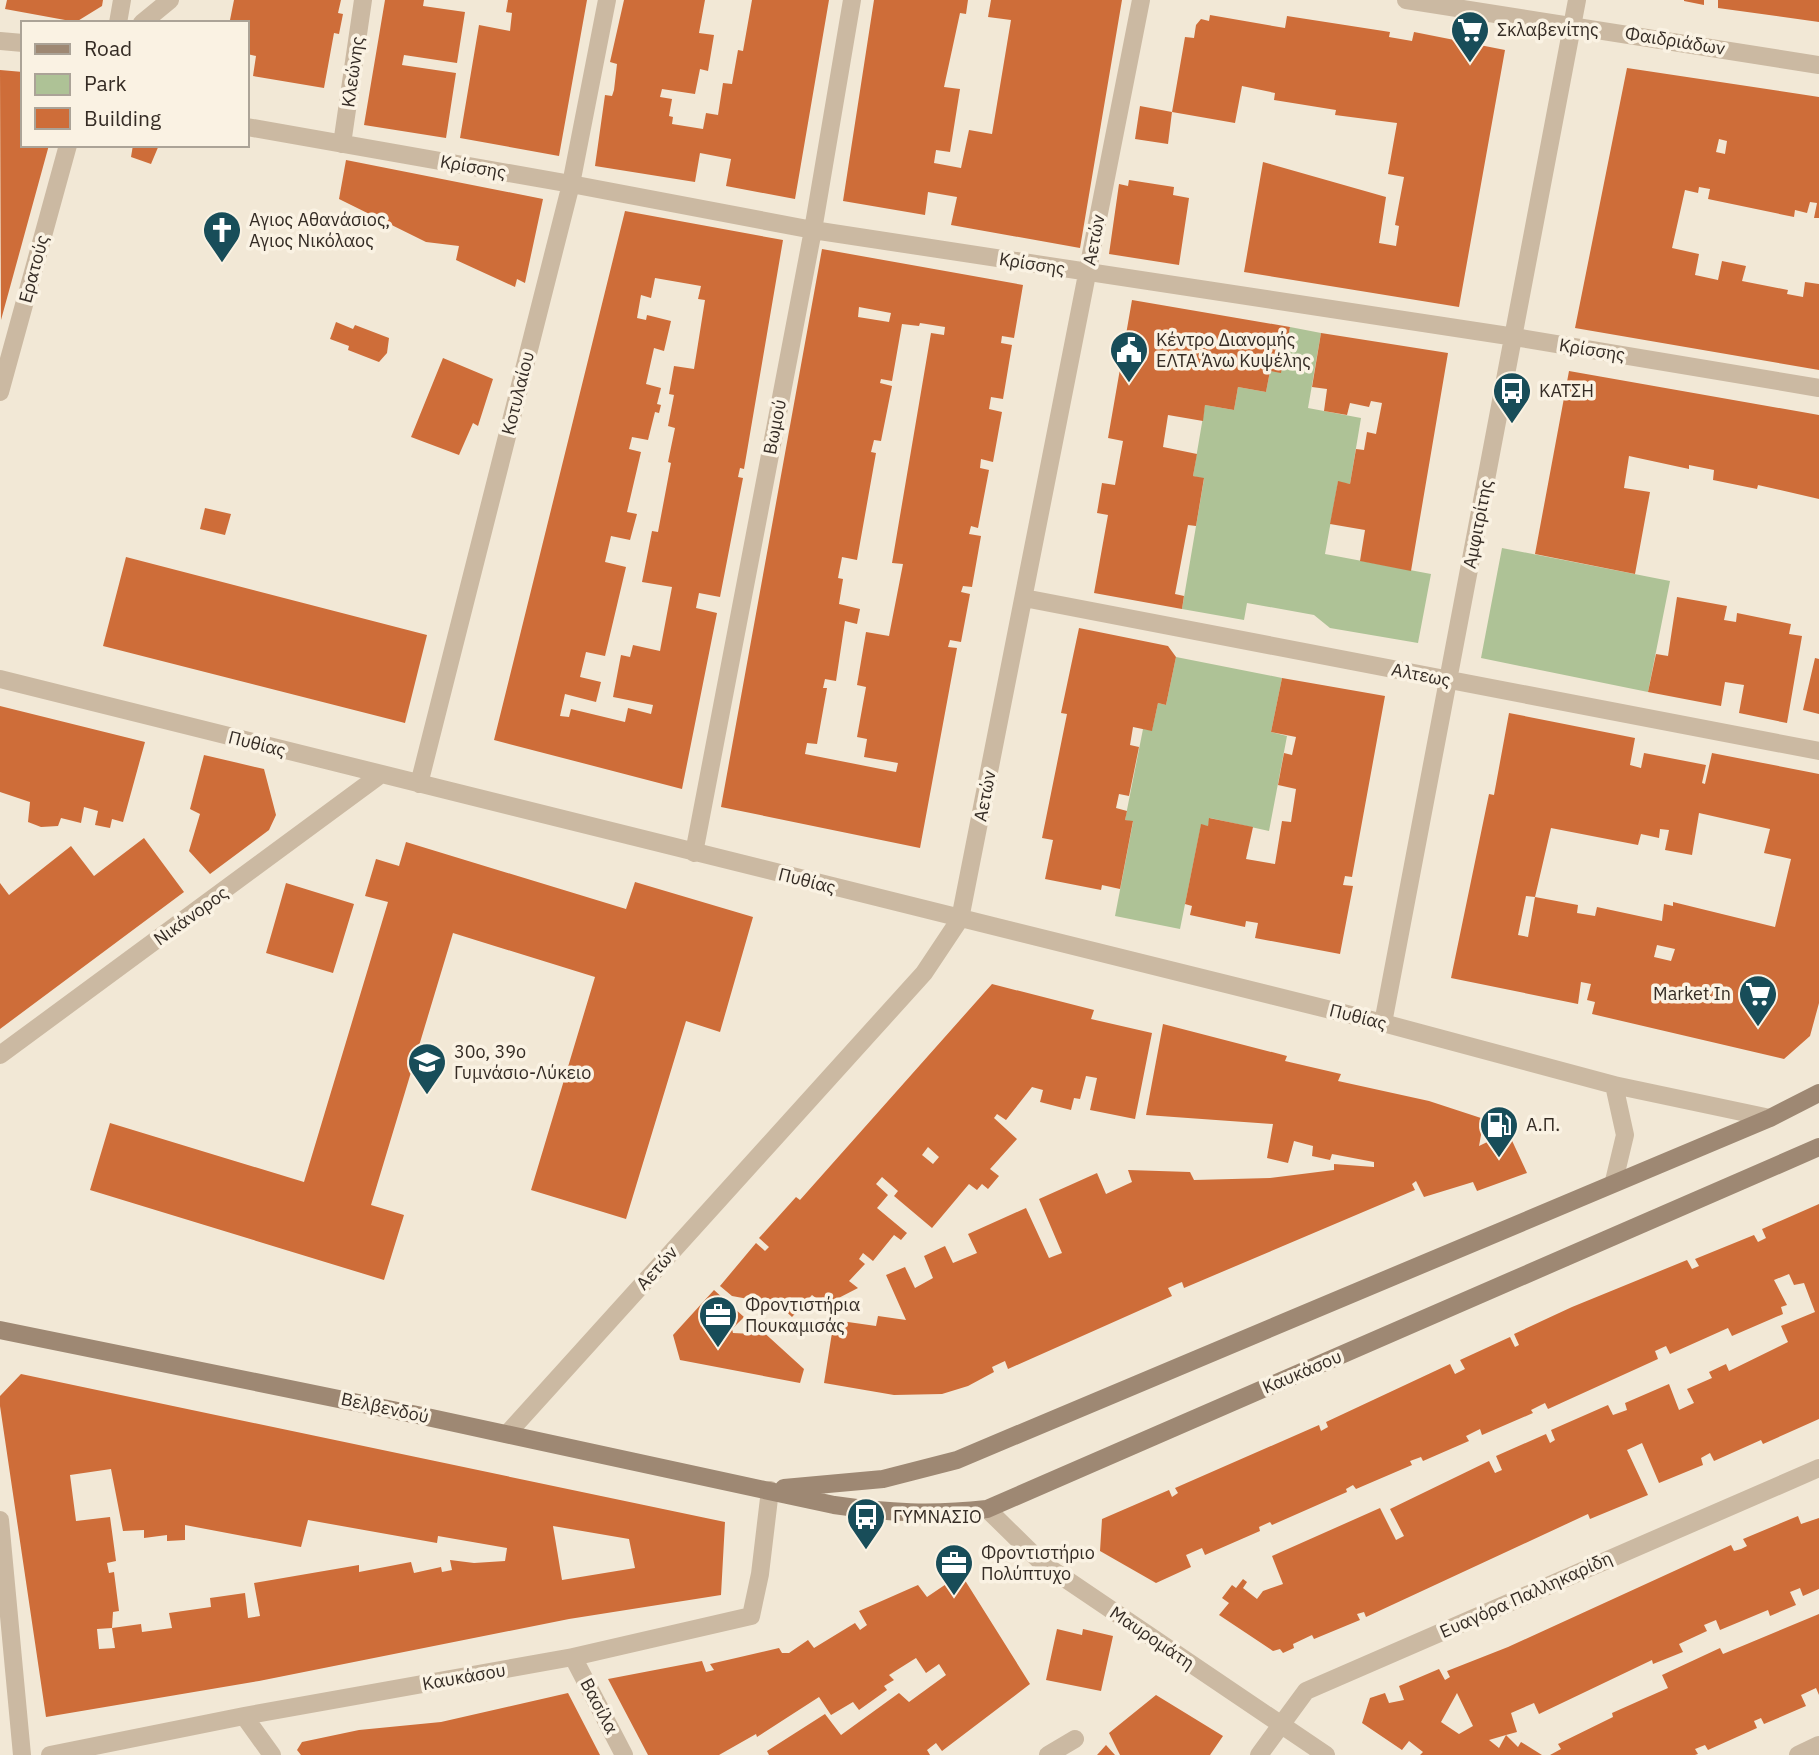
<svg xmlns="http://www.w3.org/2000/svg" width="1819" height="1755" font-family="'IBM Plex Sans',sans-serif">
<style>
.green{fill:#aec296}
.building{fill:#ce6d39;fill-rule:evenodd}
.lines{fill:none;stroke-linecap:round;stroke-linejoin:round}
.street{stroke:#cbb9a2;stroke-width:18}
.secondary{stroke:#9e8873;stroke-width:18}
.labels{text-anchor:middle;stroke-width:7;stroke-linejoin:round;paint-order:stroke}
.poi-label{font-size:18px;fill:#352c25;stroke:#faf2e3;text-anchor:start}
.street-label{font-size:18px;fill:#352c25;stroke:#faf2e3}
</style>
<rect width="100%" height="100%" fill="#f2e8d6"/>
<path class="green" d="M1290 327 1321 333 1308 408 1361 418 1350 484 1338 482 1325 554 1431 574 1418 643 1330 628 1314 615 1247 603 1244 620 1182 609 1204 479 1193 476 1205 405 1234 410 1238 387 1266 392 1270 371 1281 372Z
M1502 548 1670 581 1648 692 1481 658Z
M1176 657 1282 678 1271 732 1287 736 1269 831 1210 818 1208 826 1201 825 1180 929 1115 916 1133 822 1125 820 1143 729 1152 730 1158 703 1166 705Z"/>
<path class="building" d="M7 0H103L102 6 76 22 5 9Z
M234 0H341L338 13 343 14 339 34 334 33 324 88 253 76 256 56 247 54V23L230 20Z
M385 0H424L423 6 465 12 457 63 404 55 402 65 456 73 446 138 364 125Z
M508 0H587L559 156 460 138 479 25 510 31 512 13 506 12Z
M624 0H705L699 33 714 35 708 71 700 69 695 94 662 89 660 97 672 99 669 116 673 117 672 124 703 129 706 113 718 115 723 83 732 84 738 50 743 51 752 0H829L795 199 726 186 731 159 700 153 695 182 595 166 605 95 612 96 614 90 617 64 610 62Z
M874 0H968L966 14 960 13 944 87 960 89 950 152 936 150 934 163 961 168 969 130 992 134 1011 20 988 17 991 0H1122L1080 248 951 225 957 197 928 192 925 215 843 201Z
M1684 0H1704V5L1684 1Z
M1718 0H1819V22L1718 8Z
M1210 15 1285 28 1287 16 1390 32 1389 37 1412 41 1414 32 1505 50 1459 307 1244 272 1263 162 1386 197 1379 243 1396 246 1399 226 1395 225 1404 177 1388 174 1397 123 1335 115 1336 110 1274 100 1275 93 1242 86 1235 123 1172 112 1185 37 1194 38 1196 25 1201 19 1209 21Z
M1627 68 1819 97V218H1814L1817 203 1810 202 1807 213 1795 210 1794 217 1708 199 1710 189 1699 187 1698 193 1685 190 1672 248 1699 254 1695 275 1718 280 1722 261 1746 266 1742 281 1788 290 1787 294 1803 297 1805 282 1819 284V370L1575 328ZM1719 139 1727 141 1725 154 1716 152Z
M0 70 23 72V145H49L1 320Z
M1140 106 1172 112 1168 144 1135 139Z
M133 145H159L151 164 131 157Z
M346 160 543 199 525 283 517 279 515 287 456 260 459 246 426 242 339 199Z
M1129 180 1174 187 1173 195 1189 198 1179 265 1109 254 1119 184 1128 186Z
M625 211 783 240 744 469 740 468 738 477 743 478 720 597 699 593 696 608 717 613 682 789 494 740ZM655 278 701 286 698 299 705 300 694 369 674 366 669 394 674 395 668 426 675 428 668 462 671 463 658 532 652 531 642 582 672 587 660 651 633 645 630 657 621 655 613 697 653 705 651 714 628 708 625 722 571 709 569 717 560 716 565 694 596 702 601 682 580 677 586 652 605 656 626 567 605 562 611 536 630 540 637 514 627 512 641 452 629 449 632 437 648 440 655 412 659 413 661 405 657 404 661 388 646 384 654 348 664 351 671 321 647 315 646 320 637 318 641 295 651 298Z
M822 249 1023 285 1014 338 1002 336 1001 343 1012 345 1003 399 991 397 989 409 1002 412 993 462 981 459 980 468 989 470 978 528 971 526 969 534 981 536 972 587 963 586 961 592 970 594 961 642 950 640 948 647 957 648 920 848 721 807ZM859 307 891 313 889 322 858 317ZM920 323 945 327 944 335 931 333 892 563 903 564 889 636 866 632 857 685 866 687 857 737 867 739 864 757 898 763 896 772 805 754 807 743 817 744 827 688H823L825 679 836 681 845 621 857 624 860 609 839 604 843 579 838 578 842 557 857 560 876 453 871 452 874 440 881 441 892 386 880 383 881 379 892 381 902 324 919 326Z
M1132 300 1290 327 1281 373 1270 371 1266 392 1238 387 1234 410 1205 405 1203 421 1168 415 1163 447 1197 454 1193 476 1204 478 1196 526 1188 525 1175 594 1184 596 1182 609 1094 593 1108 515 1097 513 1102 483 1115 485 1123 441 1108 438Z
M336 322 353 329 355 325 389 338 387 353 379 362 348 350 349 346 330 339Z
M1321 333 1448 353 1411 571 1360 561 1365 530 1330 524 1338 481 1350 484 1356 449 1364 450 1367 432 1376 434 1382 403 1371 401 1369 407 1350 403 1347 415 1324 411 1327 389 1312 387Z
M443 358 493 379 478 426 473 423 459 455 411 437Z
M1569 371 1819 415V499L1758 485 1757 489 1713 480 1714 470 1689 465V469L1629 456 1624 488 1650 492 1635 574 1535 554Z
M205 508 231 514 225 535 200 529Z
M126 557 427 635 405 723 103 646Z
M1677 597 1727 606 1724 620 1736 622 1737 613 1791 624 1789 634 1802 636 1787 723 1739 713 1744 685 1725 682 1721 706 1648 692 1656 654 1668 656Z
M1079 628 1168 646 1176 657 1166 705 1158 703 1152 731 1133 727 1130 745 1139 747 1129 796 1119 794 1116 808 1127 811 1125 820 1133 821 1120 889 1102 885 1101 890 1045 879 1053 840 1042 838 1067 714 1061 713Z
M1815 658 1819 659V714L1803 710Z
M1282 678 1385 696 1352 877 1345 876 1343 885 1353 886 1340 954 1255 938 1258 923 1246 921 1245 927 1190 915 1192 906 1185 904 1201 824 1208 826 1209 818 1253 827 1246 859 1275 864 1282 821 1291 822 1296 789 1278 785 1284 753 1292 755 1296 737 1271 732Z
M0 706 145 742 123 822 112 819 110 828 95 825 98 811 84 807 81 823 61 818 58 826 41 827 28 822 30 802 0 792Z
M1509 713 1635 738 1630 765 1641 768 1644 753 1706 765 1702 783 1705 784 1712 753 1819 774V1003L1810 1036 1784 1059 1592 1014 1595 1002 1587 1000 1591 984 1581 982 1578 1004 1451 978 1489 794 1494 795ZM1699 813 1770 829 1764 853 1791 859 1775 927 1673 902V906L1664 904 1662 921 1597 907 1595 916 1577 913 1578 905 1535 897 1551 828 1638 845 1641 834 1659 838 1660 829 1669 830 1665 850 1692 855ZM1526 896 1535 897 1528 937 1518 935ZM1657 945 1675 949 1671 961 1654 957Z
M204 755 264 769 276 815 269 830 210 874 189 851 200 814 190 809Z
M144 838 184 892 0 1029V883L9 895 71 846 94 876Z
M406 842 626 909 635 882 753 917 720 1032 686 1021 626 1219 531 1190 595 977 453 933 371 1205 404 1215 384 1280 90 1190 110 1123 304 1182 388 902 365 896 376 859 399 866Z
M286 883 354 904 333 973 266 953Z
M992 984 1094 1010 1091 1019 1152 1033 1135 1119 1090 1110 1097 1078 1086 1076 1080 1099 1074 1098 1071 1110 1040 1102 1043 1090 1032 1087 1006 1120 997 1114 994 1118 1017 1139 990 1169 999 1176 988 1189 982 1184 977 1190 969 1184 932 1228 894 1196 898 1191 882 1177 876 1184 888 1195 877 1208 907 1233 901 1240 894 1235 873 1261 863 1253 859 1259 865 1264 849 1281 858 1288 825 1305 812 1295 792 1317 781 1307 773 1314 759 1301 732 1296 720 1286 756 1243 765 1251 769 1247 759 1238 796 1197 800 1200ZM928 1147 939 1157 933 1164 922 1155Z
M1163 1024 1287 1056 1285 1061 1341 1074 1338 1081 1429 1101 1484 1119 1479 1146 1508 1132 1527 1173 1477 1191 1473 1182 1424 1197 1416 1181 1412 1184 1415 1190 1184 1288 1182 1282 1177 1284 1168 1288 1172 1296 1008 1369 1005 1361 992 1367 994 1372 968 1386 942 1394 894 1395 824 1383 834 1320 876 1326 878 1316 906 1320 886 1275 905 1267 915 1288 933 1278 924 1256 945 1246 953 1263 977 1253 968 1234 1026 1208 1049 1258 1062 1253 1039 1199 1097 1173 1106 1194 1132 1182 1128 1170 1190 1172 1194 1180 1270 1178 1334 1170V1164L1374 1167V1162L1332 1154 1330 1160 1312 1156 1313 1146 1294 1141 1288 1163 1267 1158 1273 1124 1146 1115Z
M1819 1204V1419L1763 1444 1761 1440 1714 1461 1710 1453 1701 1458 1703 1465 1659 1483 1642 1443 1627 1450 1648 1495 1590 1519 1588 1514 1366 1617 1364 1612 1357 1614 1360 1620 1314 1639 1312 1635 1293 1644 1294 1648 1283 1653 1280 1649 1273 1651 1219 1615 1229 1603 1222 1598 1232 1585 1236 1588 1243 1579 1247 1582 1243 1588 1257 1599 1263 1591 1283 1584 1272 1556 1380 1508 1396 1540 1404 1536 1390 1509 1489 1461 1495 1473 1502 1470 1496 1456 1546 1434 1550 1443 1555 1440 1551 1430 1608 1405 1613 1415 1627 1410 1625 1403 1669 1384 1679 1410 1694 1403 1687 1389 1712 1378 1709 1372 1726 1364 1729 1371 1788 1342 1781 1326 1815 1312 1804 1283 1794 1285 1789 1274 1774 1280 1787 1305 1781 1307 1783 1314 1732 1336 1728 1328 1670 1354 1666 1346 1655 1351 1658 1359 1548 1409 1545 1403 1531 1410 1533 1413 1482 1435 1480 1429 1466 1436 1469 1441 1423 1461 1421 1457 1410 1461 1412 1465 1356 1489 1353 1485 1346 1489 1347 1492 1272 1525 1270 1522 1259 1527 1260 1531 1205 1555 1202 1548 1186 1555 1191 1567 1156 1583 1100 1551 1102 1519 1169 1490 1172 1497 1178 1493 1175 1488 1319 1425 1321 1431 1328 1427 1326 1422 1450 1364 1455 1374 1465 1369 1460 1360 1510 1337 1515 1347 1519 1345 1514 1334 1572 1307 1687 1260 1692 1269 1699 1266 1695 1259 1754 1235 1758 1242 1766 1238 1762 1229Z
M714 1290 744 1317 732 1329 733 1333 754 1334 760 1329 804 1369 800 1383 680 1360 673 1335Z
M21 1374 725 1522 721 1595 569 1619 259 1681 46 1717 0 1406V1396ZM111 1469 123 1531 144 1530V1538L167 1535V1541L185 1540V1525L301 1547 308 1520 437 1543 438 1536 507 1548 505 1561 474 1563 450 1560 452 1570 442 1572 441 1567 414 1573 411 1562 359 1572V1565L254 1583 260 1616 248 1618 245 1593 210 1598 211 1607 169 1613 172 1628 142 1632 141 1624 112 1628 115 1648 99 1649 97 1629 112 1628 113 1612 119 1611 114 1572 109 1573 107 1563 116 1561 110 1517 76 1521 70 1475ZM553 1526 629 1539 635 1568 562 1580Z
M1798 1516 1801 1524 1819 1518V1589L1803 1596 1800 1588 1790 1592 1796 1605 1770 1616 1768 1610 1720 1630 1716 1620 1704 1625 1707 1631 1679 1644 1683 1652 1653 1664 1652 1660 1539 1714 1534 1703 1511 1713 1517 1732 1506 1735 1489 1740 1499 1748 1506 1735 1518 1747 1521 1742 1542 1755H1420L1423 1752 1409 1741 1402 1750 1362 1723 1370 1698 1385 1693 1389 1703 1404 1700 1399 1686 1439 1669 1445 1680 1450 1677 1447 1671 1508 1647 1731 1545 1734 1551 1741 1549 1747 1546 1743 1539ZM1457 1693 1473 1726 1459 1734 1441 1722Z
M961 1574 1030 1684 942 1751 936 1743 927 1750 930 1755H769L767 1751 825 1714 841 1735 899 1693 909 1702 946 1675 939 1664 926 1673 916 1658 889 1675 894 1680 884 1686 887 1690 859 1710 853 1702 831 1715 819 1697 757 1737 756 1734 719 1755H648L608 1679 702 1661 706 1672 714 1670 710 1664 779 1648 782 1653H789L808 1640 814 1648 855 1623 860 1630 867 1625 859 1611 918 1585 927 1597Z
M1819 1614V1695L1816 1688 1801 1695 1806 1706 1764 1724 1761 1718 1754 1721 1757 1728 1708 1750 1705 1745 1695 1749 1698 1754 1695 1755H1550L1561 1749 1558 1744 1613 1717 1612 1713 1668 1688 1662 1675 1720 1648 1723 1654Z
M1057 1629 1082 1635 1083 1629 1113 1636 1101 1691 1046 1680Z
M568 1693 600 1755H301L297 1750 302 1742 359 1730 441 1722Z
M1156 1695 1223 1736 1210 1755H1120L1109 1733Z
M1106 1745 1115 1755H1097Z"/>
<g class="lines">
<path class="street" d="M1406 0 1819 65
M118 23 122 0
M142 23 170 0
M0 41 23 43
M247 127 571 184 813 230 1515 337 1819 388
M342 144 363 0
M0 392 68 145
M1024 598 1819 751
M0 679 1383 1023 1614 1085 1770 1118
M419 784 571 184 607 0
M694 853 813 230 852 0
M1383 1023 1577 0
M0 1055 380 775
M1614 1181 1625 1135 1614 1085
M507 1434 924 973 960 919 1141 0
M987 1509 1042 1563 1326 1755
M0 1520 22 1755
M573 1657 624 1755
M244 1716 272 1755
M50 1755 244 1716 573 1657 751 1616 760 1574 770 1490
M1048 1755 1075 1739
M1259 1755 1306 1691 1819 1468
M1798 1755 1819 1745"/>
<path class="secondary" d="M0 1330 427 1417 834 1505C889 1513 932 1515 987 1509L1819 1147
M784 1488 883 1479 957 1460 1770 1118 1819 1093"/>
</g>
<defs>
<symbol id="supermarket-pin" viewBox="-11 -11 22 30"><path d="M0 17L-7.5 6A9.5 9.5 0 1 1 7.5 6Z" fill="#184d59" stroke="#faf2e3"/><path d="M-6-5.5h2.5l.6 2H6L4.5 2H-2.5L-4.4-4H-6ZM-1.5 3.2a1.3 1.3 0 1 0 .1 0ZM3 3.2a1.3 1.3 0 1 0 .1 0Z" fill="#fff"/></symbol>
<symbol id="church-pin" viewBox="-11 -11 22 30"><path d="M0 17L-7.5 6A9.5 9.5 0 1 1 7.5 6Z" fill="#184d59" stroke="#faf2e3"/><path d="M-1.2-6h2.4v3.5h3.3v2.4h-3.3V6h-2.4V-.1h-3.3v-2.4h3.3Z" fill="#fff"/></symbol>
<symbol id="civic-pin" viewBox="-11 -11 22 30"><path d="M0 17L-7.5 6A9.5 9.5 0 1 1 7.5 6Z" fill="#184d59" stroke="#faf2e3"/><path d="M-.6-6.5H3V-4.5H.6V-3L4-1V1h2V6H-6V1h2V-1L-.6-3ZM-1.2 2.5V6h2.4V2.5Z" fill="#fff"/></symbol>
<symbol id="bus-pin" viewBox="-11 -11 22 30"><path d="M0 17L-7.5 6A9.5 9.5 0 1 1 7.5 6Z" fill="#184d59" stroke="#faf2e3"/><path d="M-5-6H5V4H4V6H2V4H-2V6H-4V4H-5ZM-3.5-4V0h7V-4ZM-3.5 1.2v1.5H-2V1.2ZM2 1.2v1.5H3.5V1.2Z" fill="#fff"/></symbol>
<symbol id="school-pin" viewBox="-11 -11 22 30"><path d="M0 17L-7.5 6A9.5 9.5 0 1 1 7.5 6Z" fill="#184d59" stroke="#faf2e3"/><path d="M0-5L7-2L0 1L-7-2ZM-4 1L0 2.5L4 1V4Q0 6-4 4Z" fill="#fff"/></symbol>
<symbol id="fuel-pin" viewBox="-11 -11 22 30"><path d="M0 17L-7.5 6A9.5 9.5 0 1 1 7.5 6Z" fill="#184d59" stroke="#faf2e3"/><path d="M-5.5-6h7V0h2V4h1.3V-2.5L3-4.5l.8-.8L6-3V5H2.5V1h-1V6h-7ZM-4.2-4.7v3.2H.2V-4.7Z" fill="#fff"/></symbol>
<symbol id="office-pin" viewBox="-11 -11 22 30"><path d="M0 17L-7.5 6A9.5 9.5 0 1 1 7.5 6Z" fill="#184d59" stroke="#faf2e3"/><path d="M-6-3h4V-5.5h4V-3h4V5H-6ZM-1-4.5V-3h2v-1.5ZM-6 0V1H6V0Z" fill="#fff"/></symbol>
</defs>
<g fill-rule="evenodd">
<use href="#supermarket-pin" x="1448" y="8" width="44" height="60"/>
<use href="#church-pin" x="200" y="208" width="44" height="60"/>
<use href="#civic-pin" x="1107" y="328" width="44" height="60"/>
<use href="#bus-pin" x="1490" y="369" width="44" height="60"/>
<use href="#supermarket-pin" x="1736" y="972" width="44" height="60"/>
<use href="#school-pin" x="405" y="1040" width="44" height="60"/>
<use href="#fuel-pin" x="1477" y="1103" width="44" height="60"/>
<use href="#office-pin" x="696" y="1293" width="44" height="60"/>
<use href="#bus-pin" x="844" y="1495" width="44" height="60"/>
<use href="#office-pin" x="932" y="1541" width="44" height="60"/>
</g>
<g class="labels">
<g class="poi-label">
<text x="1497" y="36">Σκλαβενίτης</text>
<text x="249" y="226">Αγιος Αθανάσιος,<tspan x="249" dy="21">Αγιος Νικόλαος</tspan></text>
<text x="1156" y="346">Κέντρο Διανομής<tspan x="1156" dy="21">ΕΛΤΑ Άνω Κυψέλης</tspan></text>
<text x="1539" y="397">ΚΑΤΣΗ</text>
<text x="1731" y="1000" text-anchor="end">Market In</text>
<text x="454" y="1058">30ο, 39ο<tspan x="454" dy="21">Γυμνάσιο-Λύκειο</tspan></text>
<text x="1526" y="1131">Α.Π.</text>
<text x="745" y="1311">Φροντιστήρια<tspan x="745" dy="21">Πουκαμισάς</tspan></text>
<text x="893" y="1523">ΓΥΜΝΑΣΙΟ</text>
<text x="981" y="1559">Φροντιστήριο<tspan x="981" dy="21">Πολύπτυχο</tspan></text>
</g>
<g class="street-label">
<text transform="translate(1675 41) rotate(9)" y="6">Φαιδριάδων</text>
<text transform="translate(353 72) rotate(-82)" y="6">Κλεώνης</text>
<text transform="translate(473 167) rotate(10)" y="6">Κρίσσης</text>
<text transform="translate(1094 240) rotate(-79)" y="6">Αετών</text>
<text transform="translate(1032 264) rotate(9)" y="6">Κρίσσης</text>
<text transform="translate(34 269) rotate(-75)" y="6">Ερατούς</text>
<text transform="translate(1592 350) rotate(9)" y="6">Κρίσσης</text>
<text transform="translate(518 393) rotate(-76)" y="6">Κοτυλαίου</text>
<text transform="translate(775 427) rotate(-79)" y="6">Βωμού</text>
<text transform="translate(1478 524) rotate(-79)" y="6">Αμφιτρίτης</text>
<text transform="translate(1421 675) rotate(11)" y="6">Αλτεως</text>
<text transform="translate(257 744) rotate(14)" y="6">Πυθίας</text>
<text transform="translate(985 796) rotate(-79)" y="6">Αετών</text>
<text transform="translate(807 881) rotate(14)" y="6">Πυθίας</text>
<text transform="translate(191 916) rotate(-36)" y="6">Νικάνορος</text>
<text transform="translate(1358 1017) rotate(14)" y="6">Πυθίας</text>
<text transform="translate(657 1268) rotate(-48)" y="6">Αετών</text>
<text transform="translate(1302 1372) rotate(-23)" y="6">Καυκάσου</text>
<text transform="translate(385 1408) rotate(12)" y="6">Βελβενδού</text>
<text transform="translate(1526 1595) rotate(-24)" y="6">Ευαγόρα Παλληκαρίδη</text>
<text transform="translate(1152 1638) rotate(34)" y="6">Μαυρομάτη</text>
<text transform="translate(464 1677) rotate(-10)" y="6">Καυκάσου</text>
<text transform="translate(599 1706) rotate(62)" y="6">Βασίλα</text>
</g>
</g>
<rect x="21" y="21" width="228" height="126" fill="#faf2e3" stroke="#aba397" stroke-width="2"/>
<rect x="35" y="44" width="35" height="10" fill="#9e8873" stroke="#aba397" stroke-width="2"/>
<text x="84" y="56" font-size="21" fill="#352c25">Road</text>
<rect x="35" y="74" width="35" height="21" fill="#aec296" stroke="#aba397" stroke-width="2"/>
<text x="84" y="91" font-size="21" fill="#352c25">Park</text>
<rect x="35" y="108" width="35" height="21" fill="#ce6d39" stroke="#aba397" stroke-width="2"/>
<text x="84" y="126" font-size="21" fill="#352c25">Building</text>
</svg>
